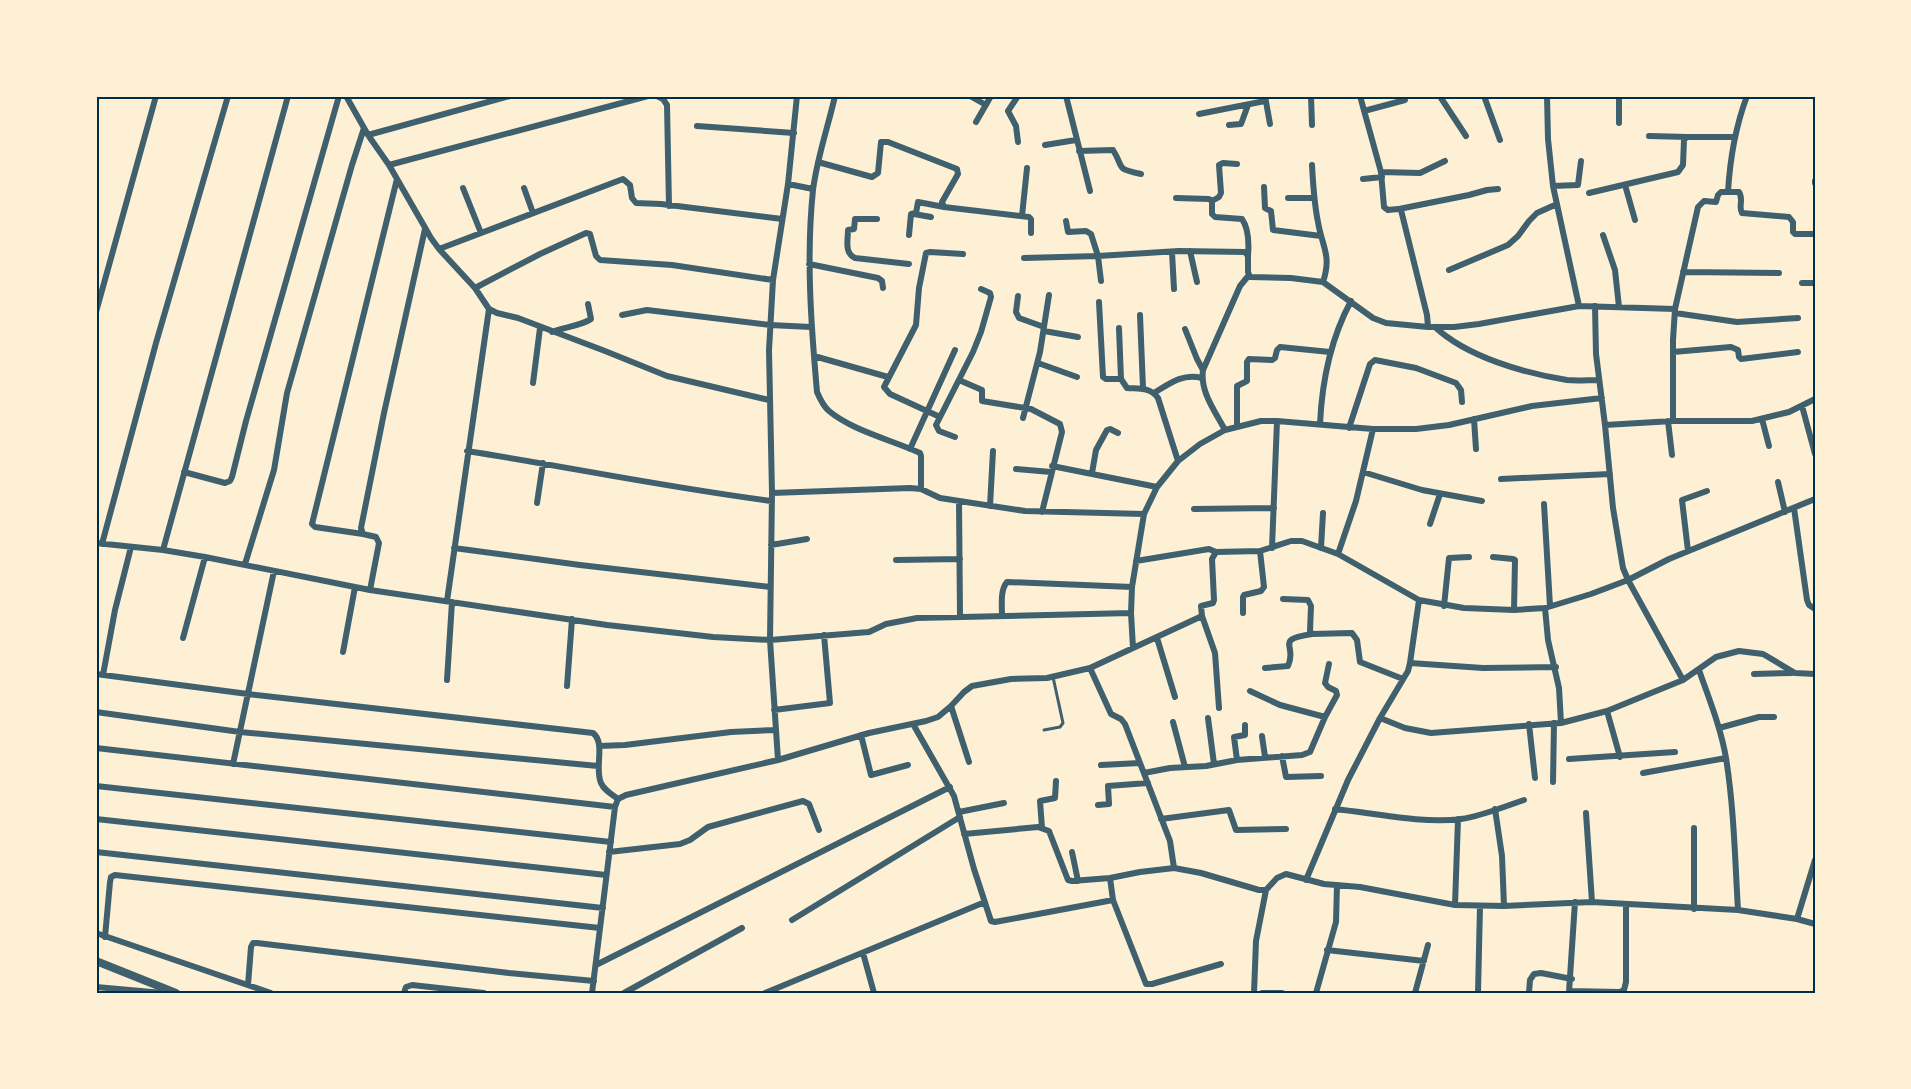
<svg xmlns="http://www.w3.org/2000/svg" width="1911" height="1089" font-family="Ubuntu,sans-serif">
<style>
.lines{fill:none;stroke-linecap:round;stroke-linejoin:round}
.service{stroke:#3f606c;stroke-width:3}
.minor{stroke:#3f606c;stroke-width:6}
.tertiary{stroke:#3f606c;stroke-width:8}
.neatline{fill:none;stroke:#003049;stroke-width:2}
</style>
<rect width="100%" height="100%" fill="#fdf0d5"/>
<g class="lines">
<path class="service" d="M1044 730 1060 727 1063 723 1053 677"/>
<path class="minor" d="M346 96 368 135 389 165 431 238 439 249 475 288 489 309 497 313 518 318 605 351 667 376 769 400
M657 96 663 99 667 105 669 206
M835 96C828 127 817 158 813 190 806 257 811 324 817 392 820 399 823 406 829 411 853 431 892 440 920 453L921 456V489
M970 96 986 105
M1066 96 1090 191
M1265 96 1270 124
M1311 96 1312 125
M1360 96 1381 172 1384 207 1388 210 1398 209 1401 210 1427 315 1428 327
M1441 96V98L1466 136
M1484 96 1500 140
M1547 96 1548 139 1553 186 1579 306
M1619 96V123
M1364 111 1405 100
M1199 114 1265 101
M976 122 991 96
M1229 125 1241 124 1248 105
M697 126 794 133
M368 135 510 96
M1649 136 1687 137
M1018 142 1016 126 1008 111 1018 96
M1045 145 1076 140
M1079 151 1113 150C1125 169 1114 168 1141 174
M818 162 872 177 878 173 881 142H888L957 169 958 174 942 202 944 207 1029 217 1031 219V233
M389 165 648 96
M1312 165C1313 184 1314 203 1318 222 1322 247 1332 255 1323 282
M1381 172 1420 173 1445 161
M1363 179 1382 177
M1815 183V181
M788 184 813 189
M1625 185 1635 220
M1553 186 1578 185 1581 161
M1264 187 1265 208 1271 211 1273 230 1321 236
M463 188 481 233
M524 188 533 213
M1728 192C1730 158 1735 128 1747 96
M1589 193 1678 172 1683 165 1684 140 1687 137H1734
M1176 198 1209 199 1212 201V214L1215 217 1242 219C1249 229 1249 244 1248 256
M1288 198H1314
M1212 201 1219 197 1221 193 1219 165 1223 163 1237 164
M1399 209 1469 195 1487 190 1498 189
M914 214 931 217
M1022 216 1027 168
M877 219H855L854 229 848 230C848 240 844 253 855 258L909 264
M1066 221 1068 232 1086 231 1091 234 1098 256 1101 281
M909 235 911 214 916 213 918 202 944 207
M1603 235 1615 270 1619 307
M439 249 623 179 630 185 632 198 636 203 661 204 782 219
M1190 251 1197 282
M1172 252 1174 289
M1024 258 1098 256 1179 251 1245 252 1248 256V272L1250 277 1291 278 1323 282 1373 318 1386 323 1428 327H1454L1479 324 1579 306 1675 309
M809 264 878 278 882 281 883 288
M1449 270 1508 245 1518 236 1529 221 1537 213 1557 204
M1683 272 1779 273
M1802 283H1815
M475 288 540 254 586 233 590 234 596 256 600 260 672 265 773 280
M1018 296 1016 312 1019 318 1044 327
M1099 302 1103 377 1106 379H1121L1127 388C1139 389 1150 387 1158 398L1178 461
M1595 306 1596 354 1605 425 1613 508 1623 568 1628 580 1683 680
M96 312 156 96
M1675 313 1737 322 1798 318
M622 315 647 310 770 325 811 327
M1140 315 1143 388
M1435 327C1467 357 1524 373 1567 380 1577 381 1588 380 1599 380
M1119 328 1121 379
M1185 329 1197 359 1203 370
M1044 331 1078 337
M552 332C562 328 583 325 591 319L588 304
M1673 352 1731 347 1738 350 1739 357 1741 359 1798 352
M814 356 888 377
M1038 363 1077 377
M959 380 982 390V401L1031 409 1060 424 1062 432 1042 512
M533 383 540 328
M1154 393C1170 383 1183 373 1202 378
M1802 406 1815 454
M940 417 890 394 884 387 916 325 919 288 926 253 930 252 963 254
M1023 418 1040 352 1049 295
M1474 419 1476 449
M1762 419 1769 446
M1668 421 1672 455
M1673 421V340L1675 309 1698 207 1704 201 1716 202 1718 195 1721 192H1739C1744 199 1738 207 1742 213L1789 217 1793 222V232L1795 234H1815
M1320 424C1322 380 1330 340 1351 301
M1605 425 1673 421H1752L1789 412 1815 399
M1237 426V386L1247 381V362L1249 359 1272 360 1275 358 1277 350 1280 347 1330 352
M1349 428 1370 364 1375 360 1416 368 1456 383 1461 390 1462 402
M1225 430C1215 411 1200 392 1203 370L1240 286 1249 275
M955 437 939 431 936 425 973 352 981 332 991 297 990 293 981 289
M910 449 955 350
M467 451C569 467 670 488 772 501
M1052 466 1157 487
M1016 469 1051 472
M184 472 225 483 230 481 232 477 246 421 339 96
M1363 472 1422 490 1482 501
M1092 473 1096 450 1107 430 1110 429 1118 433
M1501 479 1610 474
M1778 482 1785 512
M772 493 910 488 921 489 940 498 1025 511 1144 514
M959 501 960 616
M537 503 543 463
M1544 504 1550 606
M990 506 993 451
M1794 508 1807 600 1809 605 1815 609
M1194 509 1274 508
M1430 524 1440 494
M363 534 315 527 312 524 397 179
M96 543 163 550 205 557 370 590 607 625 713 637 770 640 869 632 886 624 917 618 1131 613
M102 544 156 343 228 96
M771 545 807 539
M454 548 580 565 770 587
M1272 548 1277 421
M1321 548 1323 513
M163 550 288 96
M1688 551 1682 500 1707 491
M1338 554 1356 501 1373 429
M1493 557 1513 559 1515 560 1514 610
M896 560 960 559
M1136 561 1209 549 1216 552
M245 564 274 470 287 393 352 165 364 128
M370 590 379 543 376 537 363 534 361 528 384 413 425 229
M1283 599 1308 600 1311 606 1310 631 1312 634 1352 633 1357 640 1360 662 1403 679
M447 601 489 309
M1444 606 1449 558 1469 557
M1545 608 1548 640 1559 688 1561 723
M1243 613V597L1244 595 1261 591 1264 587 1260 551
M1002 616C1002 605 1000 590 1007 582L1132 587
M1202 616 1215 653 1219 708
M183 638 205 557
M1157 638 1175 697
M1133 648 1131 613 1132 587 1144 514 1157 487 1178 461 1200 444 1225 430 1261 421H1277L1373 429H1416L1449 425 1532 406 1602 398
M343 652 355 587
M1410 663 1483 668 1556 667
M1090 668 1111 714 1121 719 1125 724 1170 841 1174 868
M1265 668 1288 666C1298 645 1273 640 1312 634
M1699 670C1709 699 1721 728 1726 758 1734 808 1735 860 1738 910
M96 674 248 694 593 733C606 743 594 768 601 783 604 790 611 794 618 799
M1754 674 1792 673
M103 675 115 610 131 547
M447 680 452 602
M567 686 572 619
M1250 691 1280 705 1325 717
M951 706 969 762
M774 710 830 703 824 635
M1607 711 1620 757
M96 712 240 732 598 766
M1208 718 1214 764
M1380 718 1405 728 1431 733 1561 723 1607 711 1683 680 1716 657 1739 651 1763 654 1795 673 1815 674
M1173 722 1185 767
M913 724 954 796 974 869 991 921 995 922 1113 900
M1529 724 1535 778
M1719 728 1759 717H1774
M861 735 871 775 908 765
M1262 736 1265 757
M599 746 625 745 731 732 775 730
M96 748 615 807
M1282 756 1286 777 1321 776
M1569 759 1675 752
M778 760 770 640 772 493 769 350 773 280 788 184 797 96
M1237 760 1234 737 1245 735V725
M233 764 274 571
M1101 765 1140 763
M1144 773 1170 768 1206 766 1237 760 1302 755 1310 752 1325 717 1337 695 1336 691 1328 687 1325 683 1329 664
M1643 773 1726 758
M1553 782 1554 723
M96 786 611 842
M1098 805 1109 804 1108 786 1148 783
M1335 809C1373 813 1423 824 1461 819 1482 816 1503 807 1524 800
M1495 809 1502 856 1504 906
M959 812 1004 803
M1586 813 1592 902
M96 819 606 875
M1161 819 1229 810 1236 830 1286 829
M1042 828 1040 801 1055 798 1056 781
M964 834 1038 827 1049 831 1068 880 1072 881 1110 878 1140 872 1174 868 1201 873 1259 890H1266L1277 878 1286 874 1324 884 1360 887 1455 905 1504 906 1592 902 1738 910 1797 919 1815 924
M96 852 603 908
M609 852 680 844 690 840 708 827 803 801 809 804 819 830
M1072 852 1078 881
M1110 878 1113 900 1146 984H1152L1221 964
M1306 880 1348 780 1380 718 1408 671 1410 663 1419 600
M1455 905 1458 819
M1694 909V828
M1797 919 1815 860
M792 920 960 817
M96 933 271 993
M105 937 110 882 111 877 115 875 600 928
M1327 950 1424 961
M863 953 874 993
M596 965 950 787
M248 985 251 947 253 943H257L509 973 594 981
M96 987 163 993
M1570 991 1620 992 1624 990 1626 982V904
M1569 992 1575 902
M404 993 406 987 412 985 484 993
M592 993 615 807 618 799 626 795 778 760 869 733 926 721 938 717 951 706 964 692 972 686 1011 679 1047 678 1090 668 1202 616 1201 606 1213 603 1214 600 1212 559 1216 552 1260 551 1291 541H1302L1338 554 1419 600 1464 608 1514 610 1545 608 1591 594 1628 580 1669 559 1815 499
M624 993 742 928
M765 993 985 902
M1254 993 1256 941 1266 890
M1262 993H1282
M1316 993 1336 922 1337 885
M1415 993 1428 945
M1478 993 1480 906
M1529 993 1530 980 1534 974 1541 973 1572 979"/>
<path class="tertiary" d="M96 961 176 993"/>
</g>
<rect width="1911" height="1089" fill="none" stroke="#fdf0d5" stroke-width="195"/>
<rect x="98" y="98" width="1716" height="894" class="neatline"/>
</svg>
